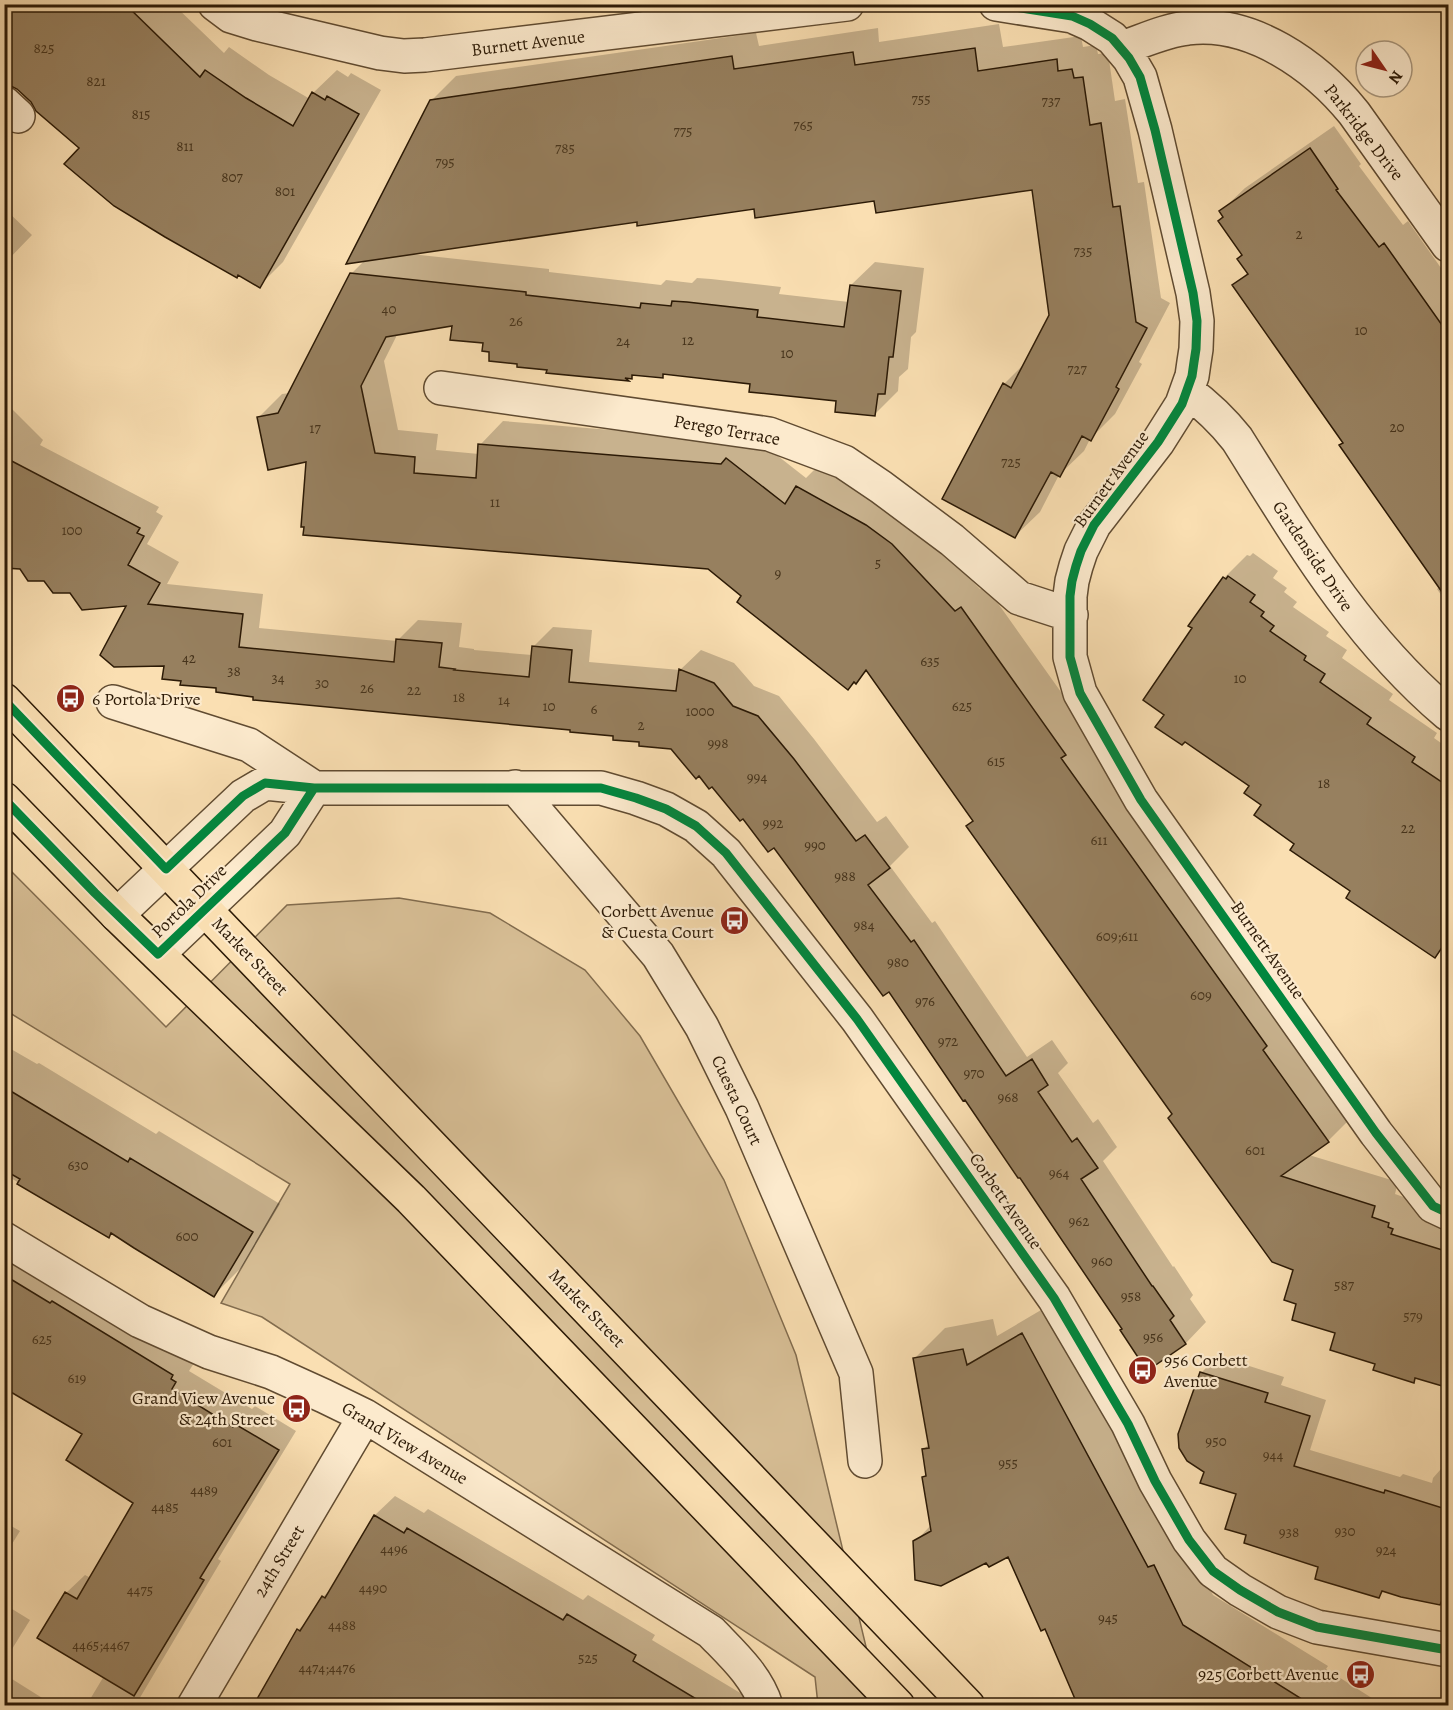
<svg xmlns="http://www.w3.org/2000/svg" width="1453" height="1710" font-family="Alegreya,serif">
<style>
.green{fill:#d7be95;stroke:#826c4e;stroke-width:1.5}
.shadow{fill:#0003}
.building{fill:#97805f;stroke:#2c1a06;stroke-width:1.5}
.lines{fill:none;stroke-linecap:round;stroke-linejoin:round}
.minor-casing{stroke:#604b31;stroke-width:36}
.primary-casing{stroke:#2c1a06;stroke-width:36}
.minor{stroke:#fceacd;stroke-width:33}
.primary{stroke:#fadfb2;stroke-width:33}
.cycleway-casing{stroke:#fceacd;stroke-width:13}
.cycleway{stroke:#00873e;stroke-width:9}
.labels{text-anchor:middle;stroke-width:4.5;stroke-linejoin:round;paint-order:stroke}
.number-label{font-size:15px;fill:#47341c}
.street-label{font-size:18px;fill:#2c1a06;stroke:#fceacd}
.poi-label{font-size:18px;fill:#2c1a06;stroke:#fceacd;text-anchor:end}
</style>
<rect width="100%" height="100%" fill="#fadfb2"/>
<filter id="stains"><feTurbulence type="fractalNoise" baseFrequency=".00333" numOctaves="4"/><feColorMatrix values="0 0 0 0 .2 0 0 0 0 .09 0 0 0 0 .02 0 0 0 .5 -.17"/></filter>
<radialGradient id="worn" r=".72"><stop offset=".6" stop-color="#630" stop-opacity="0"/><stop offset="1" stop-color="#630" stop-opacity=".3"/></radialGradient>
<path class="green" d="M4 864 166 1027 287 905 399 898 490 913 585 970 640 1036 724 1180 796 1355 880 1705H818L815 1677 262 1317 221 1303 290 1184 5 1010Z"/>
<path class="shadow" d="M4 4H173L224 53 229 47 269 75 310 99 313 93 337 70 348 77 351 73 381 90 283 262 259 286 81 148Z
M1432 4H1448V13L1445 15Z
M999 24 1003 47 1081 36 1083 47 1096 45 1098 54 1108 53 1115 101 1125 99 1138 183 1144 182 1161 298 1170 303 1139 362 1142 364 1115 414 1090 439 1084 451 1059 475 1040 512 1015 536 1004 384 1025 363 1051 315 1033 189 755 208 638 221 411 254 549 269V272L661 285 666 280 692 283 697 278 711 279 781 287 779 294 849 302 851 285 875 262 924 268 916 332 911 337 908 369 899 377 898 391 874 415 838 400 751 383 666 373 662 377 635 374 628 380 548 371V368L519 363 491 351 484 342 453 325 398 333 384 361 398 430 438 434 436 450 479 454 480 445 503 421 745 441 751 435 806 478 821 463 915 521 980 589 985 585 1088 730 1084 734 1289 1022 1351 1118 1328 1141 1309 1155 1398 1182 1395 1194 1412 1200 1410 1204 1416 1205 1414 1210 1436 1217 1434 1225 1448 1231V1386L1418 1377 1414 1381 1377 1363 1298 1303 1294 1269 1174 1114 974 820 868 670 856 682 708 568 308 460 258 418 282 394 290 393 351 274 365 260 431 101 456 76 756 33 759 46 878 28 879 42Z
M1334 126 1361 164 1359 166 1403 225 1408 221 1448 278V605L1437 589 1440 587 1344 442 1234 286 1248 272 1243 254 1221 211 1245 188Z
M4 208 32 235 4 264Z
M4 401 43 440 40 445 159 507 156 512 163 516 147 544 179 562 167 584 263 594 259 628 397 641 418 620 462 623 459 647 474 649V650L532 655 533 647 553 627 592 630 589 662 680 670 701 650 734 663 754 686 779 696 814 739 877 822 886 816 909 847 890 866 932 923 935 921 1027 1057 1052 1040 1068 1063 1058 1073 1093 1123 1098 1119 1117 1147 1103 1161 1173 1267 1174 1266 1193 1295 1190 1299 1206 1322 1186 1343 1147 1369 1123 1329 1020 1176 890 990 774 846 672 748 615 734 571 728 255 696 182 680 165 665 128 604 71 591 21 568 4 567Z
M1253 553 1278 571 1273 578 1287 588 1284 592 1297 602 1293 607 1329 632 1326 636 1347 650 1342 658 1393 694 1389 700 1437 733 1434 738 1448 748V949L1444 947 1435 957 1296 843 1264 804 1251 786 1166 714 1194 628 1224 578 1247 555 1250 556Z
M4 1045 37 1064 39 1063 156 1134 159 1131 280 1204 242 1267 214 1295 113 1232 108 1236 4 1174Z
M4 1243 194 1363 189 1371 252 1409 255 1406 296 1431 218 1559 221 1561 135 1706H86L104 1676 66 1593 85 1575 91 1578 135 1502 84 1434 4 1377Z
M1053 1303 1184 1536 1213 1595 1328 1666 1326 1669 1375 1700 1372 1706H1174L1046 1627 1009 1555 987 1561 915 1542 931 1525 923 1478 927 1474 923 1450 930 1443 914 1359 945 1328 993 1319 997 1336Z
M1218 1356 1284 1377 1281 1385 1326 1400 1310 1450 1400 1477 1403 1474 1432 1483 1433 1478 1448 1461V1601L1444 1599 1440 1603 1385 1590 1379 1596 1320 1566 1248 1534 1238 1493 1205 1471 1201 1373Z
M395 1496 424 1513 428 1509 583 1600 588 1595 655 1635 652 1640 752 1700 748 1706H440L298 1630 309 1620 323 1597 335 1585 375 1515Z
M4 1522 20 1531 4 1557Z
M4 1604 30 1620 4 1662Z
M4 1674 55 1706H4Z"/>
<path class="building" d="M4 4H125L200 77 205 70 246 98 293 126 312 92 325 100 327 96 359 114 260 288 238 275 237 278 165 237 114 206 64 164 79 148 36 111 31 102 17 89 9 85H4Z
M975 48 978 71 1057 59 1058 71 1072 69 1074 78 1083 77 1090 125 1101 123 1113 207 1120 206 1136 322 1147 328 1116 387 1119 389 1091 441 1082 436 1060 477 1051 472 1015 538 942 499 1003 383 1011 388 1049 315 1032 190 876 213 874 201 755 218 754 209 637 226V222L346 264 430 100 732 56 734 69 853 52 855 65Z
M1310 148 1338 189 1336 190 1379 247 1384 243 1449 335V602L1339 445 1343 443 1232 285 1248 274 1237 259 1242 255 1218 221 1223 217 1219 211Z
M350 273 526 292V295L640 308 641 303 671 306 672 301 687 302 758 310 757 317 844 327 850 285 901 291 893 357H889L885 394H878L875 416 835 412 836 401 749 392 750 384 663 374V378L632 375V379L625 378 629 381 546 373 547 370 517 367V364L489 361V352L482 351 483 343 450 340 452 326 386 337 361 386 375 453 415 457 414 473 476 478 478 444 721 464 726 458 785 504 796 486 866 525 892 544 955 611 961 607 1066 755 1061 758 1267 1046 1263 1050 1329 1142 1281 1176 1375 1206 1372 1217 1389 1223 1388 1227 1393 1229 1391 1234 1449 1252V1388L1415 1378 1414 1383 1373 1370 1375 1364 1330 1350 1335 1333 1292 1320 1296 1304 1284 1300 1293 1270 1272 1262 1168 1118 1172 1114 966 826 973 821 866 670 856 684 854 682 848 690 737 602 741 596 708 569 303 535 304 527H301L306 462 268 470 257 417 278 413Z
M4 457 140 528 137 533 144 536 128 565 160 583 148 604 243 614 239 647 394 662 396 639 442 643 439 667 455 669 454 670 529 677 532 646 572 650 569 682 676 691 679 669 714 683 733 706 758 716 794 759 856 841 865 835 890 868 868 885 911 942 914 940 1006 1076 1032 1059 1048 1085 1038 1092 1072 1142 1077 1138 1098 1168 1081 1179 1152 1286H1153L1174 1316 1170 1320 1186 1344 1147 1371 1120 1330 1122 1329 1020 1178H1018L965 1100 963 1101 889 992 883 996 774 848 768 852 743 819 740 821 712 787 709 789 699 776 696 779 671 749 639 746V742L613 740V736L570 732V730L253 700V697L216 692V688L180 685 181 681 162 679 164 666 114 667 100 655 126 606 82 610 70 593H53L44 581H28L20 569 4 568Z
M1228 576 1255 595 1250 602 1264 612 1261 616 1274 626 1270 631 1306 656 1304 660 1325 674 1320 682 1371 718 1367 724 1415 757 1412 762 1449 787V937L1435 958 1346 898 1350 891 1290 850 1294 844 1254 815 1261 805 1244 793 1249 786 1185 742 1182 745 1155 727 1164 715 1143 700 1192 628 1188 626 1223 577 1226 579Z
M4 1087 128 1162 130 1158 253 1232 214 1297 134 1248 111 1233 109 1238 17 1184 20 1179 4 1170Z
M4 1275 50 1303 52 1301 173 1375 171 1379 176 1382 172 1389 233 1427 235 1424 279 1450 200 1578 204 1580 134 1696 37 1638 65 1592 77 1599 133 1503 66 1460 82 1434 4 1388Z
M1022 1333 1148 1567 1154 1565 1183 1625 1313 1706H1078L1045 1629 1041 1631 1008 1557 989 1567 986 1563 941 1586 915 1580 913 1541 931 1531 922 1477 926 1476 922 1449 929 1448 913 1358 963 1349 967 1365Z
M1200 1372 1268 1393 1265 1402 1310 1416 1294 1466 1384 1493 1385 1490 1449 1510V1603L1442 1600 1440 1605 1401 1597 1382 1591 1379 1598 1315 1579 1318 1567 1244 1543 1246 1535 1225 1529 1236 1494 1200 1483 1204 1472 1187 1461 1179 1448 1178 1434Z
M374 1515 404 1533 407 1528 563 1620 567 1614 636 1655 633 1661 708 1706H253L297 1629 300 1631 322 1596 325 1598Z"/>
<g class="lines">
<defs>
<path id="minor" d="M215 4 231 16 257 24 380 53 404 56 425 55 847 4
M996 4 1072 16 1090 24 1112 38 1129 58 1140 77 1155 130 1193 293 1197 321 1196 349 1194 362 1192 376 1182 404 1158 442 1094 525 1081 551 1076 566 1072 581 1070 596V657L1080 693 1141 800 1376 1133 1433 1206 1448 1213
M1122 48C1143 41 1166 30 1188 28 1252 20 1316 66 1354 113L1448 245
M4 103 18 116
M441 388 769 434 844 462 881 487 952 540 1019 598 1071 615
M1187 391C1206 405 1222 420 1237 439 1300 539 1357 637 1448 714
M113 702 249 745 310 785
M515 787 658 955 702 1027 742 1108 856 1373 865 1461
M117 915 243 796 265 783 314 788H601L636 798 666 809 696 826 726 853 857 1019 1054 1298 1128 1424 1155 1481 1189 1540 1213 1571 1240 1590 1278 1612 1317 1627 1448 1650
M158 954 285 833 314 788
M4 1239 140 1321 209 1352 271 1372 324 1396 365 1416 711 1632C731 1653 757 1676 766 1706
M194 1706 365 1416"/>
<path id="primary" d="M4 700 968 1706
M4 799 117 915 411 1199 898 1706"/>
</defs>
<use href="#minor" class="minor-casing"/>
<use href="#primary" class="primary-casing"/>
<use href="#minor" class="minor"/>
<use href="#primary" class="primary"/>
<defs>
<path id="cycleway" d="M996 4 1072 16 1090 24 1112 38 1129 58 1140 77 1155 130 1193 293 1197 321 1196 349 1194 362 1192 376 1182 404 1158 442 1094 525 1081 551 1076 566 1072 581 1070 596V657L1080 693 1141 800 1376 1133 1433 1206 1448 1213
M4 700 166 869 243 796 265 783 314 788H601L636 798 666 809 696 826 726 853 857 1019 1054 1298 1128 1424 1155 1481 1189 1540 1213 1571 1240 1590 1278 1612 1317 1627 1448 1650
M4 799 95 893 158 954 285 833 314 788"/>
</defs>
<use href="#cycleway" class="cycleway-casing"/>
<use href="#cycleway" class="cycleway"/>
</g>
<defs>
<symbol id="bus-disc" viewBox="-11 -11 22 22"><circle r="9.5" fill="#8f2418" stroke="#fceacd"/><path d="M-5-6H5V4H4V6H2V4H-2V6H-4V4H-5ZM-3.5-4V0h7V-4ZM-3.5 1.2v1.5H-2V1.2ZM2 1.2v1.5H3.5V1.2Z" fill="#fff"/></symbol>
</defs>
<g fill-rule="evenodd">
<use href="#bus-disc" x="54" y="682" width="33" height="33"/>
<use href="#bus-disc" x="718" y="904" width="33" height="33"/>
<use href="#bus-disc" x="1126" y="1354" width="33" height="33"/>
<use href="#bus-disc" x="280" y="1392" width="33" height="33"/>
<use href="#bus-disc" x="1344" y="1658" width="33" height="33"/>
</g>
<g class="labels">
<g class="number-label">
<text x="44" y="53">825</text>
<text x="96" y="86">821</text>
<text x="921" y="104">755</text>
<text x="1051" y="106">737</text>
<text x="141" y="119">815</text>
<text x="803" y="130">765</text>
<text x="683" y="136">775</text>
<text x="185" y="151">811</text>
<text x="565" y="153">785</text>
<text x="445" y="167">795</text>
<text x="232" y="182">807</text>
<text x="285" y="196">801</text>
<text x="1299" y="239">2</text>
<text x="1083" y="256">735</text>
<text x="389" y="314">40</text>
<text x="516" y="326">26</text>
<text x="1361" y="335">10</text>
<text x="688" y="345">12</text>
<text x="623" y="346">24</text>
<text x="787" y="358">10</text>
<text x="1077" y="374">727</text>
<text x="1397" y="432">20</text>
<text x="315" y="433">17</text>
<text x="1011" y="467">725</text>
<text x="495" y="507">11</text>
<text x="72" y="535">100</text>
<text x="878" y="568">5</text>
<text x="778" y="578">9</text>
<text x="189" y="663">42</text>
<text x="930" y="666">635</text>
<text x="234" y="676">38</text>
<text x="278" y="683">34</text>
<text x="1240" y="683">10</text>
<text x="322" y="688">30</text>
<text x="367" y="693">26</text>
<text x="414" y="695">22</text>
<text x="459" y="702">18</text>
<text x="504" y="705">14</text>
<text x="549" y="711">10</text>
<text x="962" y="711">625</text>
<text x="594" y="714">6</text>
<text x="700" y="716">1000</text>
<text x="641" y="730">2</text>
<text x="718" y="748">998</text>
<text x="996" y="766">615</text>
<text x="757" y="782">994</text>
<text x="1324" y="788">18</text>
<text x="773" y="828">992</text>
<text x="1408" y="833">22</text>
<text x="1099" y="845">611</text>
<text x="815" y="850">990</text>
<text x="845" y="881">988</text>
<text x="864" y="930">984</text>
<text x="1117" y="941">609;611</text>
<text x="898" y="967">980</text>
<text x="1201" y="1000">609</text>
<text x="925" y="1006">976</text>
<text x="948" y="1046">972</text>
<text x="974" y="1078">970</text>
<text x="1008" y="1102">968</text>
<text x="1255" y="1155">601</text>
<text x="78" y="1170">630</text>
<text x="1059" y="1178">964</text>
<text x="1079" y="1226">962</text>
<text x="187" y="1241">600</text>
<text x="1102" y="1266">960</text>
<text x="1344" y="1290">587</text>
<text x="1131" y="1301">958</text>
<text x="1413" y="1321">579</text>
<text x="1153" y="1342">956</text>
<text x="42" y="1344">625</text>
<text x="77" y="1383">619</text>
<text x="1216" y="1446">950</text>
<text x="222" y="1447">601</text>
<text x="1273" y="1460">944</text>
<text x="1008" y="1468">955</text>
<text x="204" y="1495">4489</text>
<text x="165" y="1512">4485</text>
<text x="1345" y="1536">930</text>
<text x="1289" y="1537">938</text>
<text x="394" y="1554">4496</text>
<text x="1386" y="1555">924</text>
<text x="373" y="1593">4490</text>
<text x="140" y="1595">4475</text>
<text x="1108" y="1623">945</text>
<text x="342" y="1630">4488</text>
<text x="101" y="1650">4465;4467</text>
<text x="588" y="1663">525</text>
<text x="327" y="1673">4474;4476</text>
</g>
<g class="street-label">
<text transform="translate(528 43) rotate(-7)" y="6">Burnett Avenue</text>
<text transform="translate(1364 132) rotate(52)" y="6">Parkridge Drive</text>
<text transform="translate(727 430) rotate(10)" y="6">Perego Terrace</text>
<text transform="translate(1111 479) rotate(-54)" y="6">Burnett Avenue</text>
<text transform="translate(1313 556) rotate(56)" y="6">Gardenside Drive</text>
<text transform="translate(189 901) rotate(-44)" y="6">Portola Drive</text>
<text transform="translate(1268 950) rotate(55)" y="6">Burnett Avenue</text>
<text transform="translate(250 956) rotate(46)" y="6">Market Street</text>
<text transform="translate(737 1100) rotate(65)" y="6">Cuesta Court</text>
<text transform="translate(1006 1201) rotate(55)" y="6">Corbett Avenue</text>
<text transform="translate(587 1308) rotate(46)" y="6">Market Street</text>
<text transform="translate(405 1443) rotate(31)" y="6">Grand View Avenue</text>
<text transform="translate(279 1561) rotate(-59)" y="6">24th Street</text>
</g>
<g class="poi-label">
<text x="92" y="705" text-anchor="start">6 Portola Drive</text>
<text x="714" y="917">Corbett Avenue<tspan x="714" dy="21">&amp; Cuesta Court</tspan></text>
<text x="1164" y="1366" text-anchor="start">956 Corbett<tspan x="1164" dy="21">Avenue</tspan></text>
<text x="275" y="1404">Grand View Avenue<tspan x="275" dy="21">&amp; 24th Street</tspan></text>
<text x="1339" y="1680">925 Corbett Avenue</text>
</g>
</g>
<rect width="1453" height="1710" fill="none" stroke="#fadfb2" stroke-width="24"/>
<rect x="6" y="6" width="1441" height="1698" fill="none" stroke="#2c1a06" stroke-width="3"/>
<rect x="12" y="12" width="1429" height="1686" fill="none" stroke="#2c1a06" stroke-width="1.5"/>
<g transform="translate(1384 69) rotate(125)"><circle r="28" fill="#fceacd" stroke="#a9977d" stroke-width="1.5"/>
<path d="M0-4.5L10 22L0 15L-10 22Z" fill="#8f2418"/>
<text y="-9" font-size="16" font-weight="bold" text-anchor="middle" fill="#2c1a06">N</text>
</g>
<rect width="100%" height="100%" filter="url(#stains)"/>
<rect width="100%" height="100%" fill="url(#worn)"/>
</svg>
